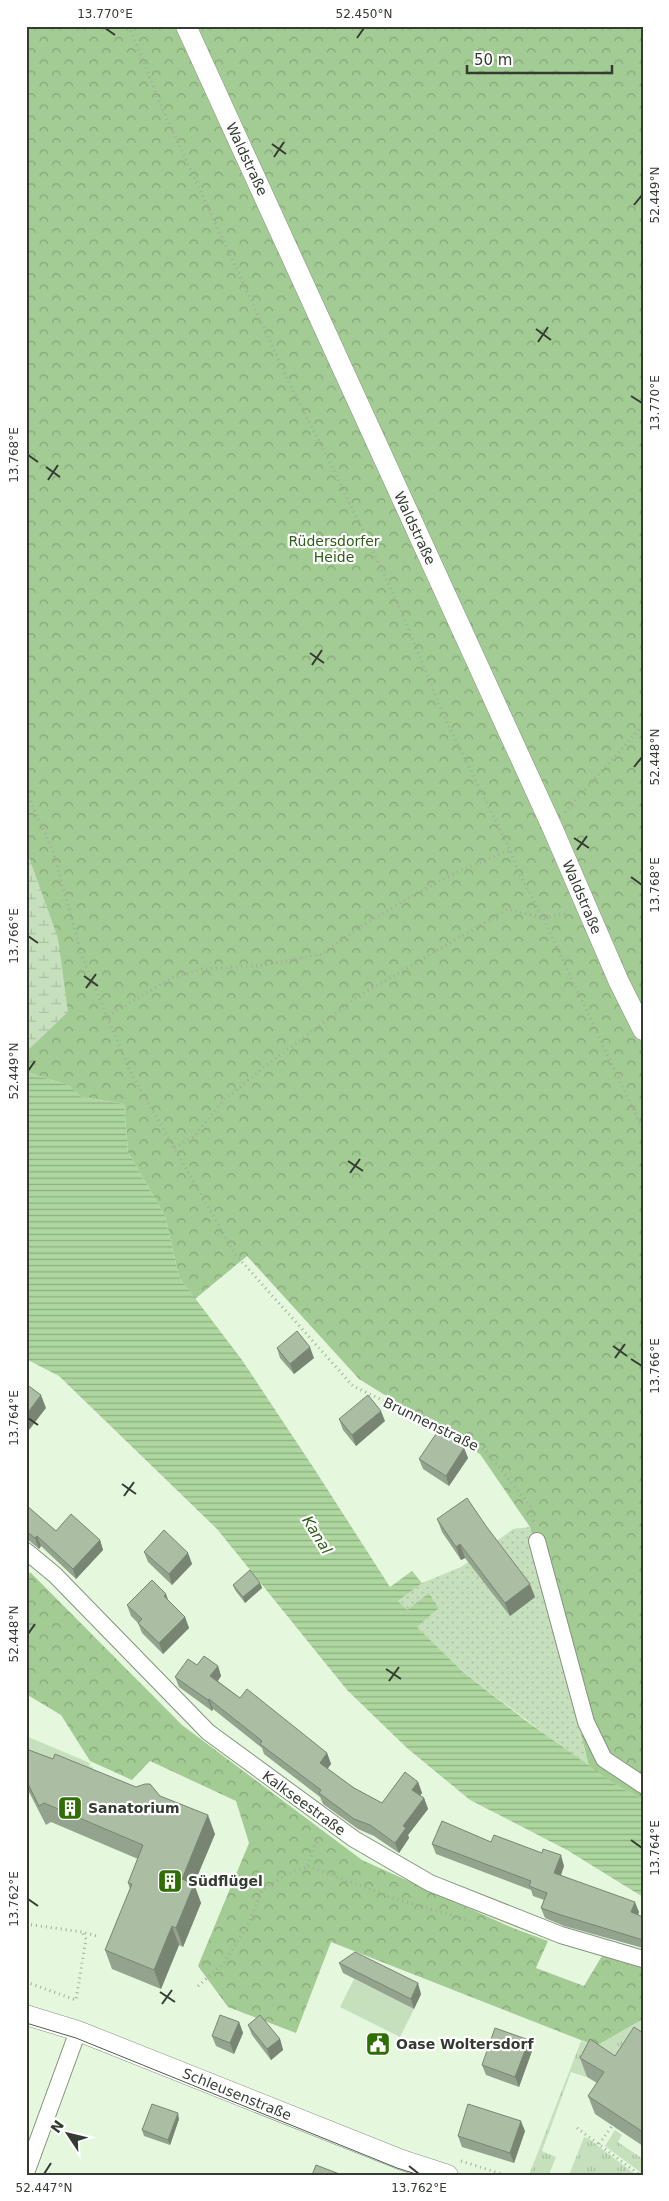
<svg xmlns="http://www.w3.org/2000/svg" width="669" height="2201" font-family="'DejaVu Sans',sans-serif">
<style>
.grass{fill:url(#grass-tufts)}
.forest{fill:url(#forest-crowns)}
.wetland{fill:url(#wetland-marsh)}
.park{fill:url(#park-dots)}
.garden{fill:#c6e0bd}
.water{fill:url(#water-rules)}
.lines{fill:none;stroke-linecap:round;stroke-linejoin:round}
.minor-casing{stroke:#83957d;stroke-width:18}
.tertiary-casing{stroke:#83957d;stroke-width:21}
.path{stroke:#a0ae9b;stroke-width:3;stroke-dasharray:1 4;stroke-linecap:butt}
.minor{stroke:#fff;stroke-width:16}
.tertiary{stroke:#fff;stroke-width:20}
.tram{stroke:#525c4f;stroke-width:1}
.wall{fill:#93a38d}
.shaded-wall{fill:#788573}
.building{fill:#abbea4;stroke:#788573}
.ticks{fill:none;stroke:#343c32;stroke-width:2}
.labels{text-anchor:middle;stroke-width:4.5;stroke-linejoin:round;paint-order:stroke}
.street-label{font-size:14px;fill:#343c32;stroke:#fff}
.park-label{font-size:14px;fill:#2f6017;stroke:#fff}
.poi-label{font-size:14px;font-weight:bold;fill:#343c32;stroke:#fff;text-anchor:start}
.water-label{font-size:15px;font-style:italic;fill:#2f6118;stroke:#fff}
.neatline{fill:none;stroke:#343c32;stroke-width:2}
.ticks-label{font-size:12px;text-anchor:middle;fill:#343c32}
</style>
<defs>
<pattern id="grass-tufts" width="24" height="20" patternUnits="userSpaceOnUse" patternTransform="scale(1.25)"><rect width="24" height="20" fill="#c6e0bd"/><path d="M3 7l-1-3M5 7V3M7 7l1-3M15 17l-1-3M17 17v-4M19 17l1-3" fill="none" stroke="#abc1a3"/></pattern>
<pattern id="forest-crowns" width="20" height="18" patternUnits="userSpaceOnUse" patternTransform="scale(1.25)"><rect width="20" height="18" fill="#a3cb94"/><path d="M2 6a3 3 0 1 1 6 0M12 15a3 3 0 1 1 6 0" fill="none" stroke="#86a679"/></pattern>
<pattern id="wetland-marsh" width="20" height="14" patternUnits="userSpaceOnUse" patternTransform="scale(1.25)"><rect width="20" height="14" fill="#c6e0bd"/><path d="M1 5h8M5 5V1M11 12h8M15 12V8" fill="none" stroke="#abc1a3"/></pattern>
<pattern id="park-dots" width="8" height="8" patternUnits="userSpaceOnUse" patternTransform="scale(1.25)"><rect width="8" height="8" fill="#c6e0bd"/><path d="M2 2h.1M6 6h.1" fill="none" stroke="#abc1a3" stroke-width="1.8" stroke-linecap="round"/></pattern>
<pattern id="water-rules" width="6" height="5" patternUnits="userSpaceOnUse" patternTransform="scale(1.25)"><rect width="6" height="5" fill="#aed69f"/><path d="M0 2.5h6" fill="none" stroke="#8eaf82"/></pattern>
</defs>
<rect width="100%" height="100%" fill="#e5f8de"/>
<path class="grass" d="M643 2019V2039L628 2060 591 2065 586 2077 571 2072 542 2151 556 2157 549 2175H529L581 2041 596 2046Z
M615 2130 622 2135 618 2142 643 2159V2174L605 2146Z
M584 2137 589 2139 636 2175H569Z"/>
<path class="forest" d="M26 26H643V1799L619 1787 589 1767 530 1527 480 1454 359 1379 247 1256 195 1299 179 1277 165 1216 128 1152 124 1104 81 1097 68 1085 26 1072Z
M30 1572 182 1725 362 1860 513 1928 548 1941 536 1968 584 1986 602 1956 643 1968V2019L596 2046 331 1942 296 2033 228 2007 198 1966 249 1843 236 1801 150 1761 132 1780 90 1761 61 1715 26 1694V1582Z"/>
<path class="wetland" d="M26 849 58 938 68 1012 26 1052Z"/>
<path class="park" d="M530 1527 589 1767 463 1672 417 1627 439 1608 430 1594 407 1611 398 1601 422 1583 461 1567 513 1529Z"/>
<path class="garden" d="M26 1736 90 1763 89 1766 93 1767 86 1784 26 1763Z
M354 1979 414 2009 400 2037 340 2007Z"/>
<path class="water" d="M26 1072 68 1085 81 1097 124 1104 128 1152 165 1216 179 1277 242 1360 315 1470 390 1587 412 1571 422 1583 398 1601 407 1610 429 1593 439 1608 417 1627 463 1672 525 1720 619 1787 643 1799V1897L567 1850 470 1800 407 1748 347 1690 217 1529 59 1376 26 1359Z"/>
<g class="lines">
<defs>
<path id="minor" d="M537 1541 586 1722 604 1759 643 1785
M26 1551 55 1575 208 1732 354 1839 430 1883 561 1935 643 1959
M26 2173 78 2031"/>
<path id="tertiary" d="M186 26 552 827 619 982 643 1030
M26 2015 78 2031 402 2160 448 2175"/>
</defs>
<use href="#minor" class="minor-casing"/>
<use href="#tertiary" class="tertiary-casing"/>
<path class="path" d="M129 26 162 108 294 393 323 448 400 608 443 714 510 850 519 873 543 918 643 1130
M26 792 53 851 83 959 130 1071 235 1254 353 1386 485 1450 531 1507 534 1525
M565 812 643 725
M108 1016 171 978 203 969 266 965 322 954 363 925 414 895 459 871 510 850
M175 1148 193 1137 223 1101 263 1068 359 996 508 909 543 918 569 913
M308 1866 314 1847 322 1835
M26 1924 82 1932 97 1936
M26 1982 76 2000 86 1939 82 1932
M198 1986 223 1964 247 1927 262 1890 287 1874 308 1866 393 1898 474 1922
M577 2128 640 2175
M599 2144 612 2126
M461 2161 505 2175"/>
<use href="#minor" class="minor"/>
<use href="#tertiary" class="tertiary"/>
<path class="tram" d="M26 2023 76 2038 397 2168 419 2175"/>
</g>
<path class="wall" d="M277 1348 314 1358 294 1374 280 1358Z
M339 1419 385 1421 356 1446 343 1430Z
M464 1448 468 1458 449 1486 423 1469 419 1459Z
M26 1505 56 1531 100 1540 103 1550 76 1579 41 1546 39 1549 26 1538Z
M437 1519 535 1597 510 1616 465 1558 461 1560 442 1532Z
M144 1552 188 1553 192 1564 172 1585 148 1562Z
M260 1583 262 1588 245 1603 235 1590 233 1585Z
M169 1602 185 1617 189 1628 163 1654 142 1633 138 1623 131 1616 127 1605Z
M197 1665 218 1666 221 1676 218 1681 240 1698 327 1753 331 1764 327 1769 354 1788 382 1803 418 1782 422 1793 420 1796 424 1798 428 1809 408 1835 409 1838 399 1853 374 1836 358 1829 323 1804 320 1797 264 1754 262 1748 213 1709 212 1711 179 1687 175 1677Z
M26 1749 53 1759 160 1796 215 1834 194 1884 201 1903 183 1947 179 1945 161 1989 112 1969 105 1950 130 1889 128 1883 138 1859 51 1822 46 1825 29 1792 26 1800Z
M491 1842 564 1866 561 1875 639 1912 638 1915 643 1917V1948L564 1926 545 1918 541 1908 544 1900 533 1896 531 1890 436 1854 432 1844Z
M339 1963 421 1994 414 2009 343 1973Z
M239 2022 243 2033 234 2054 216 2046 212 2036Z
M248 2025 280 2039 283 2050 271 2060 252 2035Z
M643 2033V2146L595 2114 588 2096 597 2083 587 2077 580 2058 615 2056Z
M529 2040 532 2051 519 2087 486 2075 482 2065Z
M179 2119 170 2145 144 2136 142 2130Z
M525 2131 514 2163 462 2147 458 2136Z"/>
<path class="shaded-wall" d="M310 1347 314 1358 294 1374 290 1364Z
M41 1395 46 1408 26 1434V1415Z
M381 1411 385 1421 356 1446 352 1435Z
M464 1448 468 1458 449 1486 446 1476Z
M37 1536 41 1546 39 1549 35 1538Z
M100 1540 103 1550 76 1579 73 1569Z
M460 1544 465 1558 461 1560 456 1547Z
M188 1553 192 1564 172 1585 169 1574Z
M260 1583 262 1588 245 1603 243 1597Z
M530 1584 535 1597 510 1616 505 1603Z
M166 1594 170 1605 164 1596Z
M185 1617 189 1628 163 1654 159 1643Z
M218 1666 221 1676 214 1686 210 1676Z
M209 1699 213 1709 212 1711 208 1700Z
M327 1753 331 1764 324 1774 320 1763Z
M418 1782 422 1793 416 1800 412 1790Z
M26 1783 29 1792 26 1800Z
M424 1798 428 1809 408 1835 409 1838 399 1853 395 1843 403 1826Z
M208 1815 215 1834 194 1884 201 1903 183 1947 176 1928 182 1879Z
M561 1855 564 1866 558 1883 554 1873Z
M635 1902 639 1912 635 1923 631 1912Z
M172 1926 179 1945 161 1989 154 1970Z
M418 1983 421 1994 414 2009 411 1999Z
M239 2022 243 2033 234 2054 230 2043Z
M280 2039 283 2050 271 2060 267 2049Z
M529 2040 532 2051 519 2087 515 2077Z
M178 2113 179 2119 170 2145 168 2140Z
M521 2121 525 2131 514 2163 510 2153Z"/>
<path class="building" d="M297 1331 310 1347 290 1364 277 1348Z
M26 1384 41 1395 26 1415Z
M368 1395 381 1411 352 1435 339 1419Z
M438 1431 464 1448 446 1476 419 1459Z
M467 1498 486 1526 530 1584 505 1603 460 1544 456 1547 437 1519Z
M26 1505 56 1531 71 1514 100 1540 73 1569 37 1536 35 1538 26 1531Z
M164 1530 188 1553 169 1574 144 1552Z
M250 1570 260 1583 243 1597 233 1585Z
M152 1580 166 1594 164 1596 185 1617 159 1643 138 1623 142 1619 127 1605Z
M204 1656 218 1666 210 1676 240 1698 247 1689 327 1753 320 1763 354 1788 382 1803 405 1772 418 1782 412 1790 424 1798 403 1826 406 1828 395 1843 370 1825 354 1819 319 1793 321 1790 260 1744 262 1741 209 1699 208 1700 175 1677 188 1659 197 1665Z
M26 1749 53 1759 55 1754 136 1787 145 1784H150L160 1796 208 1815 182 1879 194 1884 176 1928 172 1926 154 1970 105 1950 132 1884 128 1883 143 1845 44 1803 39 1806 26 1780Z
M442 1821 491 1842 494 1835 542 1853 543 1849 561 1855 554 1873 635 1902 631 1912 643 1917V1940L561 1915 541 1908 547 1893 529 1886 531 1881 432 1844Z
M355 1952 418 1983 411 1999 339 1963Z
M220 2015 239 2022 230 2043 212 2036Z
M260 2015 280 2039 267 2049 248 2025Z
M634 2027 643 2033V2132L588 2096 604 2072 580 2058 590 2039 615 2056Z
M495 2028 529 2040 515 2077 482 2065Z
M152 2104 178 2113 168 2140 142 2130Z
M468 2104 521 2121 510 2153 458 2136Z
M316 2165 342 2175H312Z"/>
<path class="ticks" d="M105 28 115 35M357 38 364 28M272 144 286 154M274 157 284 142M634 205 642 195M536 329 551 340M538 342 548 327M631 396 642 403M28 455 38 462M46 467 60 477M48 480 58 465M310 653 324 663M312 665 322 650M634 767 642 757M574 838 589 848M577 850 587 836M631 877 642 885M28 936 38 943M84 976 98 986M86 988 96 974M28 1071 35 1061M348 1161 363 1171M350 1173 360 1159M613 1346 627 1356M615 1358 625 1344M631 1359 642 1366M28 1418 38 1425M122 1484 136 1494M124 1496 134 1482M28 1634 35 1624M386 1669 401 1679M389 1681 399 1667M631 1840 642 1848M28 1899 38 1906M160 1992 175 2002M162 2004 172 1990M409 2166 419 2174M44 2174 51 2163"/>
<defs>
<symbol id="building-square" viewBox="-11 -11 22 22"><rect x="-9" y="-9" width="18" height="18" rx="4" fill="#2e6e03" stroke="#fff"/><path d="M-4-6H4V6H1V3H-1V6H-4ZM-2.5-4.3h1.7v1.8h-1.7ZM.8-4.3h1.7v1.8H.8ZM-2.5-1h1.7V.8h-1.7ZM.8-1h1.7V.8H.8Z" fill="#fff"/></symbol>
<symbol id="civic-square" viewBox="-11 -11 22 22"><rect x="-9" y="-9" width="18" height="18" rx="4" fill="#2e6e03" stroke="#fff"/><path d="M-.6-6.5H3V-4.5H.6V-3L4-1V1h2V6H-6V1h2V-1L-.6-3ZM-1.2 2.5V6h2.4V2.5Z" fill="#fff"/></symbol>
</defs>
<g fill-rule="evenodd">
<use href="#building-square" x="56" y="1794" width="28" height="28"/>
<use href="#building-square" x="156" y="1867" width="28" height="28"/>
<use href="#civic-square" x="364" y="2030" width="28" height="28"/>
</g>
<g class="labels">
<g class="street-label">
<text transform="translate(247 159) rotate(65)" y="5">Waldstraße</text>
<text transform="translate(415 528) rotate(65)" y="5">Waldstraße</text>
<text transform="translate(582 897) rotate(67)" y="5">Waldstraße</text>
<text transform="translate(431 1424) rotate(26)" y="5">Brunnenstraße</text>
<text transform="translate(304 1803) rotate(36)" y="5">Kalkseestraße</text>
<text transform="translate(237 2094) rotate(22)" y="5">Schleusenstraße</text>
</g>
<g class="park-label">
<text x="334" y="546">Rüdersdorfer<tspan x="334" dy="16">Heide</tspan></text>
</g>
<g class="poi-label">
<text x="88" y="1813">Sanatorium</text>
<text x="188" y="1886">Südflügel</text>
<text x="396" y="2049">Oase Woltersdorf</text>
</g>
<g class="water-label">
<text transform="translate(317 1535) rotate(58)" y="5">Kanal</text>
</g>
</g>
<rect width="669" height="2201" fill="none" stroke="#ffffff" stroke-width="55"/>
<g transform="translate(68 2134) rotate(305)" stroke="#ffffff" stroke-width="4" paint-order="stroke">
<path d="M0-4L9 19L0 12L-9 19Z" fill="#343c32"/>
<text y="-8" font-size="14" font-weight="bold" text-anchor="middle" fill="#343c32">N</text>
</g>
<path d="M467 65v8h145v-8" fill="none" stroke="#343c32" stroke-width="2.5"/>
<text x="474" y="65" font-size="15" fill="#343c32" stroke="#ffffff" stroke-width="4" paint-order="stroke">50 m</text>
<rect x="28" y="28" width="614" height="2146" class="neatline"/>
<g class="ticks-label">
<text x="105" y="18">13.770°E</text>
<text x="364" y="18">52.450°N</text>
<text transform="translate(655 195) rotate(-90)" y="4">52.449°N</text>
<text transform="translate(655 403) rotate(-90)" y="4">13.770°E</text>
<text transform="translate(14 455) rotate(-90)" y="4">13.768°E</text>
<text transform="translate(655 757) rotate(-90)" y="4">52.448°N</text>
<text transform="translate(655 885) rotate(-90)" y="4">13.768°E</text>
<text transform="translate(14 936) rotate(-90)" y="4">13.766°E</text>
<text transform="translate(14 1071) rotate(-90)" y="4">52.449°N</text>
<text transform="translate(655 1366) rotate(-90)" y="4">13.766°E</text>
<text transform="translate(14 1418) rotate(-90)" y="4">13.764°E</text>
<text transform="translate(14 1634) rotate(-90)" y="4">52.448°N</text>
<text transform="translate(655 1848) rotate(-90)" y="4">13.764°E</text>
<text transform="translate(14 1899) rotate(-90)" y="4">13.762°E</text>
<text x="44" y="2192">52.447°N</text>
<text x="419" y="2192">13.762°E</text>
</g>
</svg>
